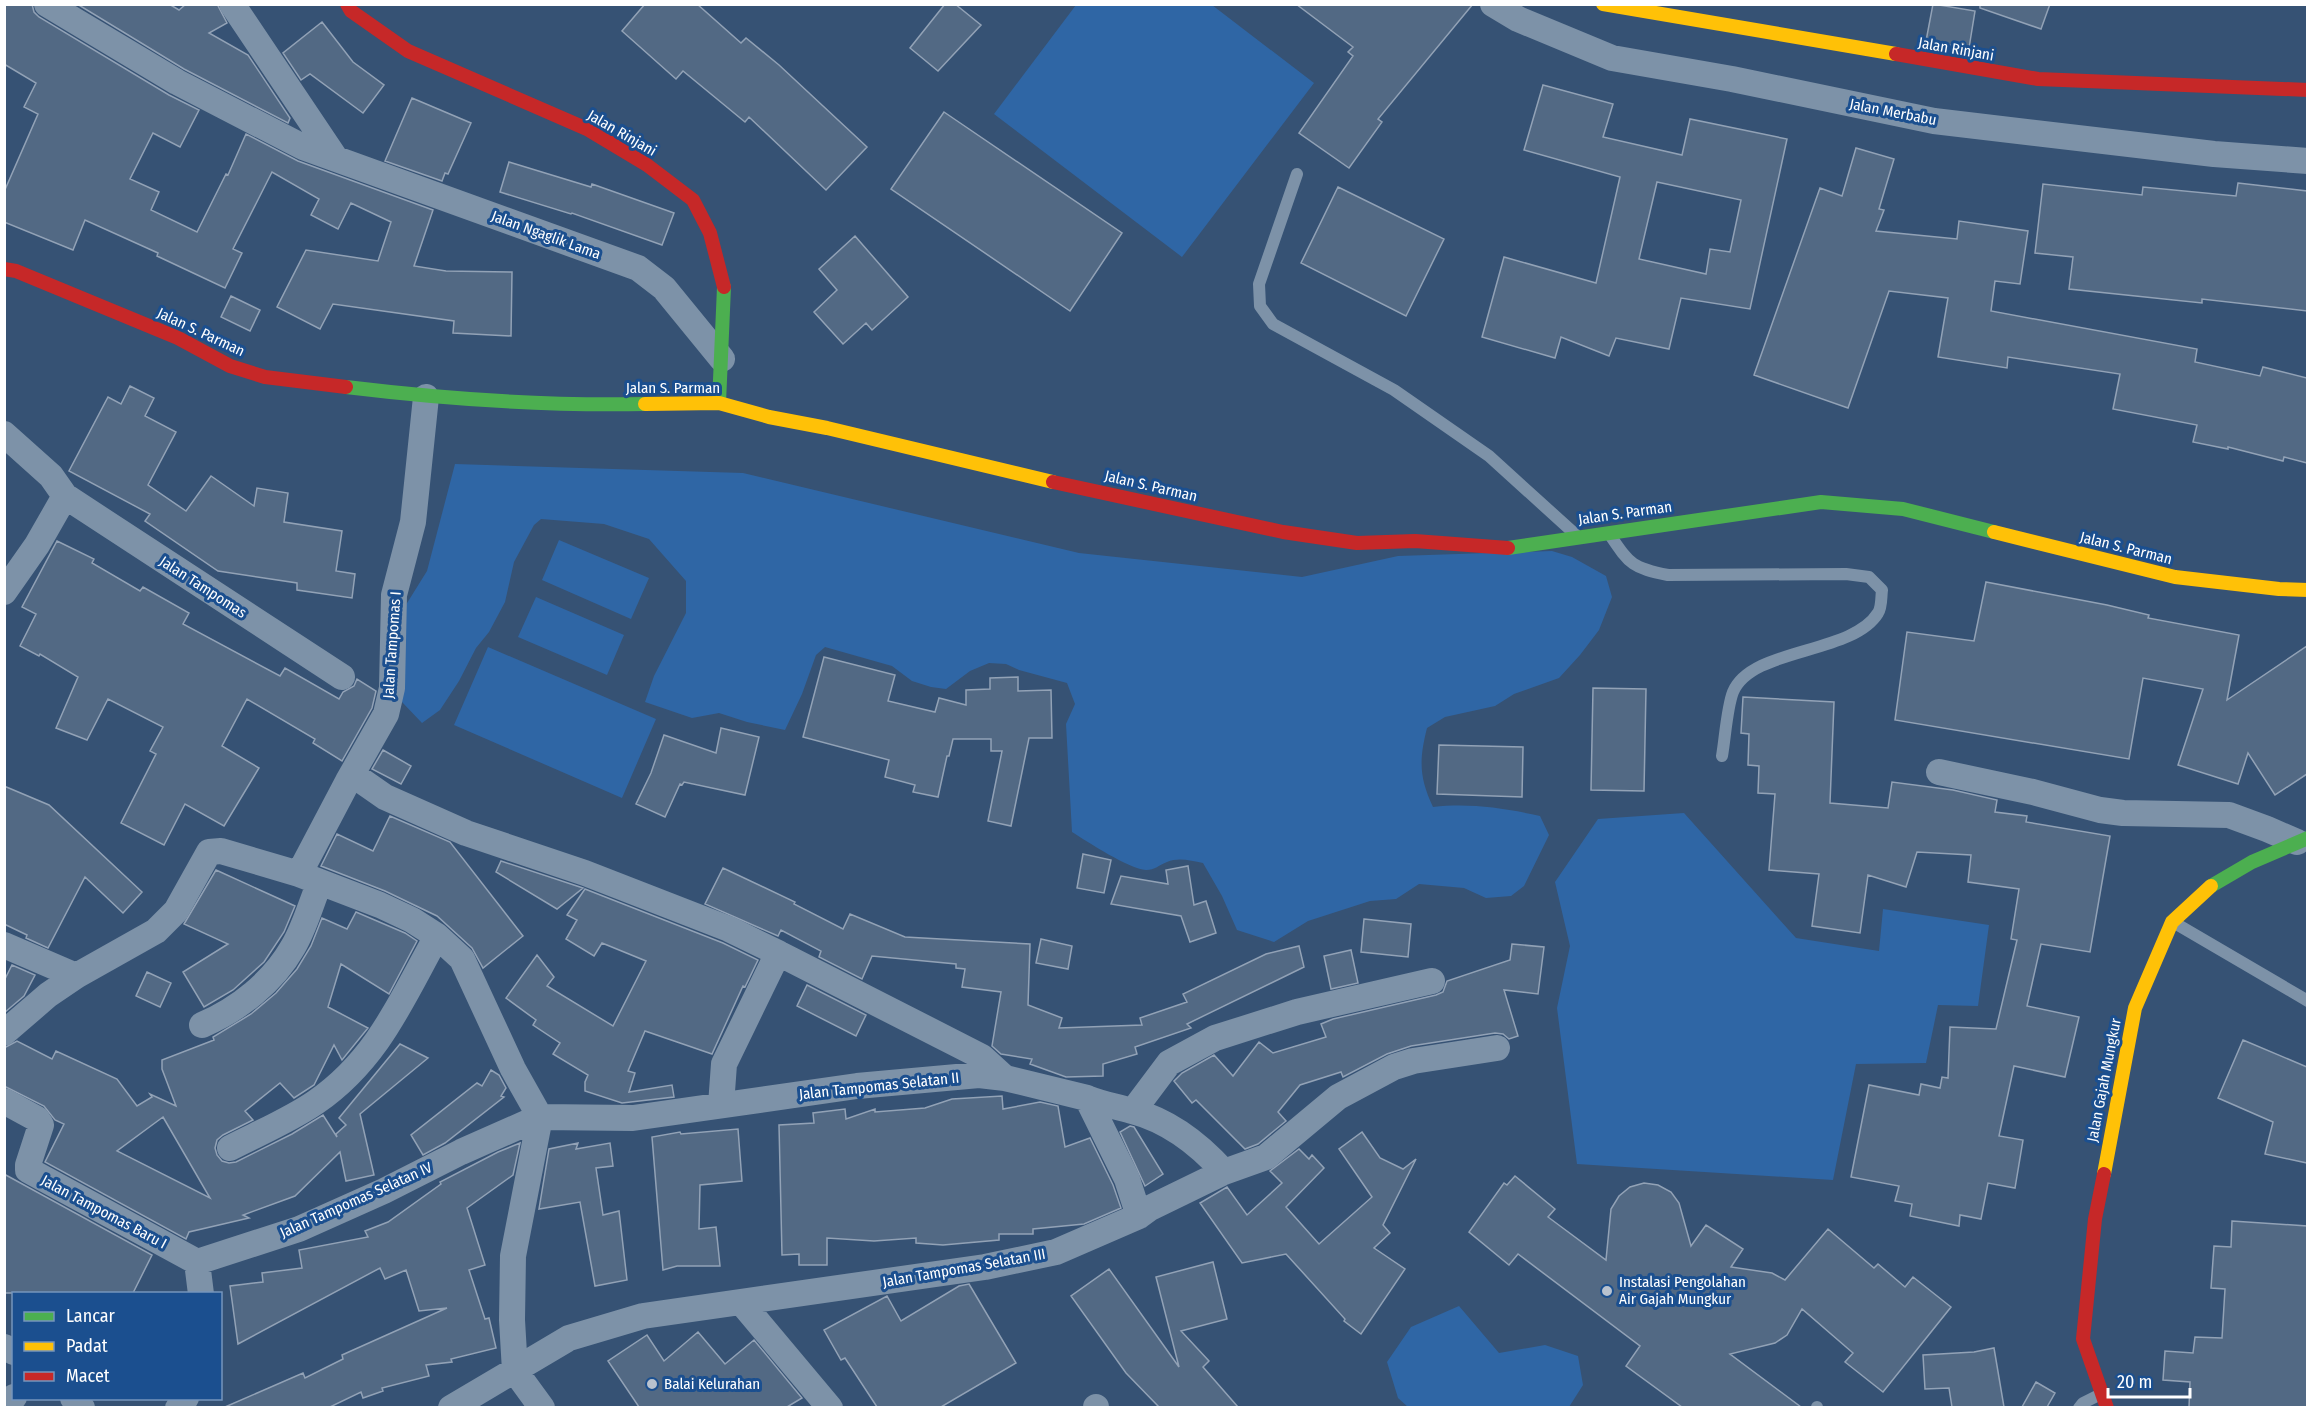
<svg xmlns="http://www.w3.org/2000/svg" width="2312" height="1412" font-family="'Fira Sans Condensed',sans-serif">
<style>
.green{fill:#2f66a5}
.building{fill:#526984;stroke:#92a2b6;stroke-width:1.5;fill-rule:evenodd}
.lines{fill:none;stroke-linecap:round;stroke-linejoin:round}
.lane{stroke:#7d92a8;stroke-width:12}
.street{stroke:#7d92a8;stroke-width:26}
.fast{stroke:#4caf50;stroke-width:14}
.slow{stroke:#ffc107;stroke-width:14}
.jam{stroke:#c62828;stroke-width:14}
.poi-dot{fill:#b9c2ce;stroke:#1b4f8f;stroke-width:2}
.labels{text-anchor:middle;stroke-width:6;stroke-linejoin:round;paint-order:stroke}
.street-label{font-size:15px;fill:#fff;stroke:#1b4f8f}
.poi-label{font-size:15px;fill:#fff;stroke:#1b4f8f;text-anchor:start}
</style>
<rect width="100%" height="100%" fill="#365274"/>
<path class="green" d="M1076 5H1212L1314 83 1182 257 994 114Z
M455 464 743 473 1079 553 1302 577 1398 556 1552 551 1572 557 1606 576 1612 597 1599 630 1580 655 1559 678 1514 694 1495 706 1445 717 1427 728C1419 760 1419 777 1433 807 1470 803 1504 808 1540 816L1549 835 1524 886 1511 896 1486 898 1464 888 1419 884 1396 899 1370 901 1308 921 1274 942 1237 930 1222 896 1203 863C1191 861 1179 857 1167 862 1159 865 1155 870 1146 870 1129 869 1088 842 1072 832L1066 724 1075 704 1067 683 1019 670 1006 664 989 663 970 671 946 689 931 687 912 681 892 666 825 647 816 655 802 694 785 730 747 722 719 713 692 718 645 702 654 676 686 613V581L649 539 604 524 541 519 534 525 514 562 505 602 489 632 476 648 459 681 440 710 422 723 402 702 398 673 399 616 427 571Z
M559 540 649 578 631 619 542 580Z
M536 597 624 635 607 675 518 637Z
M488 647 656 719 622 798 454 725Z
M1684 813 1796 938 1879 951 1883 909 1989 925 1978 1006 1938 1005 1926 1063 1856 1064 1833 1180 1577 1164 1557 1008 1570 946 1555 882 1598 819Z
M1459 1306 1499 1353 1545 1345 1578 1356 1583 1385 1569 1407H1408L1398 1398 1387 1362 1411 1327Z"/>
<path class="building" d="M4 4H32L34 12 39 17 169 95 199 110 180 147 153 133 130 179 159 192 151 210 197 232 226 174 228 175 246 134 298 161 433 210 414 266 446 271 512 272 511 336 453 333 454 321 333 304 320 329 277 307 306 250 378 261 391 222 351 203 338 229 311 215 319 199 272 172 233 249 242 253 225 288 157 256 158 253 85 220 73 250 4 222V192L38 114 24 107 36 83 4 64Z
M77 4H169L179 10 186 4H217L227 23 209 33 248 55 290 118 288 123 184 69Z
M645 4H697L741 43 746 38 779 65 867 147 826 190 749 117 745 122 683 71 676 79 622 31Z
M945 4H955L981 25 938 71 910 48Z
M1296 4H1473L1378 119 1382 122 1349 168 1299 133 1353 56 1348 52 1353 47Z
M1933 4 1975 11 1969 48 1926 41Z
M1980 4H2050L2041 29 1980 8Z
M322 22 353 62 384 85 363 113 310 74 301 80 283 53Z
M1543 85 1613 104 1603 137 1682 155 1690 119 1787 139 1750 309 1681 298 1669 349 1616 338 1609 356 1561 337 1555 358 1482 337 1504 257 1596 283 1620 177 1524 150ZM1657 182 1741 200 1730 252 1710 249 1706 274 1639 259Z
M412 98 471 123 448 174 445 173 442 181 385 161Z
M944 112 1122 233 1070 311 891 189Z
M1856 148 1894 159 1879 209 1884 210 1876 231 1957 239 1959 221 2028 231 2020 284 1995 281 1991 311 2197 349 2195 362 2260 376 2263 367 2307 378V463L2284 457 2283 461 2228 447V449L2193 442 2197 425 2113 409 2120 374 2008 357 2007 368 1938 357 1948 298 1889 291 1848 408 1754 375 1820 188 1842 196Z
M509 162 591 187 592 184 674 213 662 245 572 213 571 214 500 192Z
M2238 183 2307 191V311L2202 299V303L2069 289 2073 257 2035 253 2043 184 2142 195 2143 187 2236 196Z
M1338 187 1444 239 1406 316 1301 263Z
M855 236 908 297 872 330 866 323 843 344 814 312 837 290 819 269Z
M231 296 260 310 250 331 221 317Z
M130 386 154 398 145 416 176 432 148 485 186 511 211 476 254 506 257 488 288 493 284 522 342 531 336 571 355 574 352 598 297 590V583L218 571 145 521 150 514 69 471 108 397 121 404Z
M57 541 94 559 92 563 140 591 143 587 189 613 183 624 280 676 285 668 339 699 343 692 354 686 357 679 376 691 372 708 342 761 313 743 315 739 247 699 222 746 259 768 224 826 185 804 164 845 121 823 156 754 150 751 163 727 108 699 87 740 56 728 78 677 40 654 39 656 20 646 36 614 22 607Z
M1986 582 2107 605 2149 615 2148 618 2239 635 2227 700 2307 646V774L2275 795 2248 753 2238 784 2178 765 2203 689 2143 678 2129 759 1895 720 1907 632 1974 641Z
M824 657 895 675 888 701 935 712 939 698 966 705V690L990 689V678L1018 677V691L1051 690 1052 738H1029L1011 826 988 821 1002 751H991V739H953L949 756H947L938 797 913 792 915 785 885 777 889 760 803 737Z
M1593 688 1646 689 1644 791 1591 790Z
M1743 697 1834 702 1830 803 1888 808 1892 782 1953 790 1997 800 1995 812 2027 816 2026 822 2110 836 2090 952 2041 944 2027 1006 2079 1017 2065 1077 2014 1066 1999 1136 2023 1140 2015 1188 1988 1183 1981 1219 1960 1215 1959 1226 1910 1216 1912 1204 1895 1201 1899 1186 1851 1177 1869 1085 1919 1095 1921 1084 1940 1088 1942 1077 1948 1078 1950 1027 1996 1029 2017 940 2011 939 2019 889 1968 882 1971 855 1917 852 1906 887 1868 875 1860 933 1812 926 1819 874 1769 870 1775 794 1758 793 1759 766 1748 765 1749 734 1741 733Z
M721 728 759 737 745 795 684 782 682 785 680 784 665 817 636 804 651 773 664 735 716 753Z
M1439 745 1523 747 1522 797 1437 794Z
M383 750 411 766 401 784 372 769Z
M4 786 49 805 142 892 123 913 85 877 48 948 26 938 27 935 4 924Z
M390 816 450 842 523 936 483 968 472 948 437 916 385 891 321 866 337 834 373 851Z
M1083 854 1111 860 1104 893 1077 888Z
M501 861 580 887 583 888 557 909 496 872Z
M1188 866 1194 905 1206 901 1216 933 1190 942 1181 916 1111 904 1121 876 1168 884 1166 870Z
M723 868 795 902 794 904 843 929 850 914 905 937 1030 944 1028 1005 1062 1018 1059 1028 1142 1025 1140 1018 1187 1002 1183 994 1266 954 1299 946 1304 967 1187 1024 1191 1028 1135 1047 1137 1054 1103 1064V1076L1066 1077 1030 1064 1032 1059 1001 1054 992 1046 1001 992 962 987 965 969 956 968V964L872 956 862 979 819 957 821 951 781 930 778 936 705 904Z
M216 870 295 906 284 932 264 962 233 990 204 1007 183 972 228 944 184 924Z
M585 889 723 943 758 960 745 987 743 986 712 1054 645 1031 628 1071 635 1073 629 1092 672 1085 674 1097 622 1103 585 1091V1082L588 1075 553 1054 560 1043 533 1025 536 1020 506 998 537 955 554 977 547 986 613 1026 646 961 602 943 594 956 566 939 577 920 567 915Z
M356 912 405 933 417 941 389 994 341 964 328 1007 368 1028 342 1060 334 1045 314 1085 294 1098 280 1083 245 1111 253 1120 223 1135 217 1140 215 1148 217 1155 222 1161 229 1163 236 1162 292 1134 323 1115 337 1137 336 1134 346 1125 339 1118 400 1044 428 1058 360 1114 374 1175 346 1181 340 1152 295 1196 243 1215 249 1218 189 1232 186 1239 45 1162 64 1124 55 1120 44 1106 4 1086V1048L17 1041 52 1059 56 1051 117 1079 137 1106 152 1097 150 1094 176 1106 162 1069V1060L214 1040 213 1037 251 1014 276 993 297 969 311 946 322 918 347 929ZM163 1117 210 1198 117 1151Z
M1364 919 1411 924 1408 957 1361 952Z
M1041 939 1072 946 1068 969 1036 963Z
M1512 944 1544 947 1538 994 1504 990 1518 1036 1509 1039 1503 1034 1495 1033 1411 1046 1387 1054 1343 1077 1341 1072 1300 1085 1278 1112 1286 1121 1258 1144 1245 1149 1196 1100 1192 1103 1174 1081 1182 1073 1214 1055 1233 1076 1259 1042 1273 1053 1326 1037 1321 1024 1333 1019 1436 995 1443 992 1447 981 1510 960Z
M1351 950 1358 983 1331 989 1324 956Z
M12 965 35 975 24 996 4 1013V981Z
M147 972 171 983 160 1007 136 996Z
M807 985 866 1015 856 1036 797 1006Z
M2243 1040 2307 1067V1163L2265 1154 2273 1122 2218 1098Z
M491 1070 499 1075 506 1088 501 1096 504 1097 445 1143 423 1155 411 1135 477 1083 482 1086Z
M1002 1096 1003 1109 1040 1102 1058 1106 1065 1147 1090 1138 1113 1185 1121 1208 1084 1224 1033 1229V1234H999V1240L943 1245 916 1243V1238L874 1241 827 1238V1265H799V1254L782 1255 779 1125 814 1123 813 1113 845 1109 846 1119 875 1109V1112L925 1108 952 1099Z
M1130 1126 1134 1127 1163 1174 1145 1186 1120 1132Z
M738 1129 742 1181 700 1185 699 1229 716 1227 720 1266H677L663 1270 652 1137 680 1132 681 1134Z
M1362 1132 1380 1158 1403 1169 1416 1159 1383 1225 1390 1233 1374 1248 1405 1269 1361 1334 1344 1321 1345 1319 1286 1254 1242 1263 1200 1203 1227 1187 1247 1215 1282 1183 1270 1171 1299 1149 1309 1159 1312 1155 1324 1168 1286 1207 1319 1244 1372 1197 1339 1149Z
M520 1143 513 1175 467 1208 485 1265 469 1270 485 1319 489 1318 496 1348 451 1359 452 1362 426 1365 429 1376 382 1388 383 1391 363 1398 361 1392 330 1407H225L303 1373 305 1378 343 1359 342 1355 447 1308 419 1311 406 1270 385 1279 380 1268 238 1344 230 1286 263 1282 262 1273 302 1268 299 1250 368 1237 365 1231 388 1222 441 1184 440 1182 498 1152Z
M578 1143 576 1149 610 1143 613 1166 596 1168 603 1215 619 1211 627 1280 595 1286 580 1202 539 1209 549 1149Z
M4 1174 152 1255 133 1293H4Z
M1515 1176 1555 1209 1548 1217 1606 1260 1611 1209 1619 1196 1630 1187 1644 1183 1658 1185 1671 1192 1679 1203 1691 1246 1706 1225 1743 1249 1731 1267 1772 1273 1785 1280 1828 1229 1874 1268 1878 1264 1905 1287 1913 1277 1951 1307 1883 1392 1845 1362 1853 1353 1802 1309 1787 1335 1775 1343 1730 1354 1801 1407H1682L1626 1366 1640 1346 1518 1254 1509 1265 1469 1232 1504 1183 1507 1185Z
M2232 1221 2307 1226V1407H2189L2190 1382 2163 1380 2165 1351 2193 1353 2195 1337 2222 1338 2225 1289 2211 1288 2214 1246 2231 1247Z
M1213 1262 1227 1319 1181 1331 1209 1361 1203 1367 1238 1407H1159L1126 1373 1071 1296 1109 1269 1179 1367 1156 1277Z
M969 1284 1016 1363 941 1407H877L845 1358 841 1360 824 1330 887 1296 901 1321 959 1286Z
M698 1332 725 1364 754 1340 802 1398 787 1407H639L608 1361 647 1335 664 1361Z
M1994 1348 2004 1407H1952L1949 1388 1925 1389 1923 1355 1974 1352Z
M2036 1382 2055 1393 2047 1407H2022Z"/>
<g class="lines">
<path class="lane" d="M1297 174 1259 284 1260 306 1273 324 1394 390 1489 456 1575 534
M1610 535C1630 565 1633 568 1668 575L1846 574 1869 577 1882 590C1881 597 1882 607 1878 613 1852 655 1752 647 1733 692 1727 707 1725 739 1722 756
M2173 922 2308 1001
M1817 1407V1408
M2079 1408 2083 1403 2101 1394"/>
<path class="street" d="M47 4 177 82 303 147 638 268 664 288 722 359
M232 4 336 159
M1493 4 1518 19 1612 58 1732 79 1934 121 2214 154 2308 161
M4 434 51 476 65 496
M4 592 37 545 65 496 342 677
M1939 772 2033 792 2100 810 2123 813 2229 815 2267 829 2297 842
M352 774 385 797 466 833 585 873 729 929 778 953 724 1064 721 1105
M299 874 348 781 386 714 392 688 394 595 413 522 426 397
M4 945 76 976
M778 953 982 1057 1005 1078
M202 1025C239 1009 273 982 293 947 305 927 311 903 320 882
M4 1033 48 995 76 976 156 931 176 911 209 852 221 851 299 874 380 905 412 920 437 936 462 959 513 1069 540 1117 513 1256 512 1320 515 1371
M1087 1098C1105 1105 1115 1106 1132 1111 1170 1121 1199 1144 1224 1172
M4 1101 37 1119 41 1125 28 1165V1170L197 1262
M1133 1111 1169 1063 1215 1038 1297 1012 1432 981
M230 1148C257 1134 292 1119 316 1102 378 1059 402 999 437 936
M201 1294 197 1262 299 1229 384 1191 461 1152 540 1117 633 1118 857 1086 979 1075 1005 1078 1087 1098 1127 1179 1139 1216
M741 1302 830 1408
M4 1347 14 1352
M515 1371 542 1408
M73 1398 82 1408
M1096 1407V1408
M5 1408 14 1397
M178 1408 186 1398
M451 1408 569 1338 643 1316 985 1267 1056 1252 1139 1216 1150 1208 1224 1172 1266 1157 1338 1097 1394 1067 1413 1061 1497 1048"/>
<path class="fast" d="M346 387C445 399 545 406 645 404
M719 403 724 287
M1508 548 1821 502 1903 509 1994 532
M2211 886 2252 862 2308 838"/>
<path class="slow" d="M1603 4 1896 54
M645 404 719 403 769 417 827 428 1053 482
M1994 532 2175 577 2279 589 2308 590
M2104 1174 2135 1008 2172 922 2211 886"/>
<path class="jam" d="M347 4 351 11 408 51 587 129 647 165 693 200 710 233 724 287
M1896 54 2038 79 2308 90
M4 269 16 271 178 338 230 366 265 377 346 387
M1053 482 1283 532 1357 543 1415 541 1508 548
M2104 1174 2095 1219 2083 1339 2107 1408"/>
</g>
<g class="poi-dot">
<circle cx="1607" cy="1291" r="6"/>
<circle cx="652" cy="1384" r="6"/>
</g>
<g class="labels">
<g class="street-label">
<text transform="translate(1956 49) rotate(10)" y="5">Jalan Rinjani</text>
<text transform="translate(1893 112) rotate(11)" y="5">Jalan Merbabu</text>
<text transform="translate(622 133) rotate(30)" y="5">Jalan Rinjani</text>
<text transform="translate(546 235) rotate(20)" y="5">Jalan Ngaglik Lama</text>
<text transform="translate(201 332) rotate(25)" y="5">Jalan S. Parman</text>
<text x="673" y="393">Jalan S. Parman</text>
<text transform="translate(1151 486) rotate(13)" y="5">Jalan S. Parman</text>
<text transform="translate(1625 513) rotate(-8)" y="5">Jalan S. Parman</text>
<text transform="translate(2126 548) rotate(14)" y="5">Jalan S. Parman</text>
<text transform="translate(203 587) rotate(33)" y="5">Jalan Tampomas</text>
<text transform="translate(392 645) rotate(-86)" y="5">Jalan Tampomas I</text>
<text transform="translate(2104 1080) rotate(-79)" y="5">Jalan Gajah Mungkur</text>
<text transform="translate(879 1086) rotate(-6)" y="5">Jalan Tampomas Selatan II</text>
<text transform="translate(356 1200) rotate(-24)" y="5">Jalan Tampomas Selatan IV</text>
<text transform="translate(104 1212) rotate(28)" y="5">Jalan Tampomas Baru I</text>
<text transform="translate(964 1268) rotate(-10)" y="5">Jalan Tampomas Selatan III</text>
</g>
<g class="poi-label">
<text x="1619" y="1287">Instalasi Pengolahan<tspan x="1619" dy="17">Air Gajah Mungkur</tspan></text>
<text x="664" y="1389">Balai Kelurahan</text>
</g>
</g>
<rect width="2312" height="1412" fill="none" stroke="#ffffff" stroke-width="12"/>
<rect x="12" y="1292" width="210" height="108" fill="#1b4f8f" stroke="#7695bc" stroke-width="1.5"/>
<rect x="24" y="1312" width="30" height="9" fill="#4caf50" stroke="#7695bc" stroke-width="1.5"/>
<text x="66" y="1322" font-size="18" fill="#ffffff">Lancar</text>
<rect x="24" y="1342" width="30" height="9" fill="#ffc107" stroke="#7695bc" stroke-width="1.5"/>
<text x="66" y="1352" font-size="18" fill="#ffffff">Padat</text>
<rect x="24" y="1372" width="30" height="9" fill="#c62828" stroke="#7695bc" stroke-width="1.5"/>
<text x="66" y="1382" font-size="18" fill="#ffffff">Macet</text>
<path d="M2108 1388v9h82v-9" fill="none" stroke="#ffffff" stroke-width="3"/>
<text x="2117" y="1388" font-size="18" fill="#ffffff" stroke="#1b4f8f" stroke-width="4.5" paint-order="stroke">20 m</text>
</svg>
